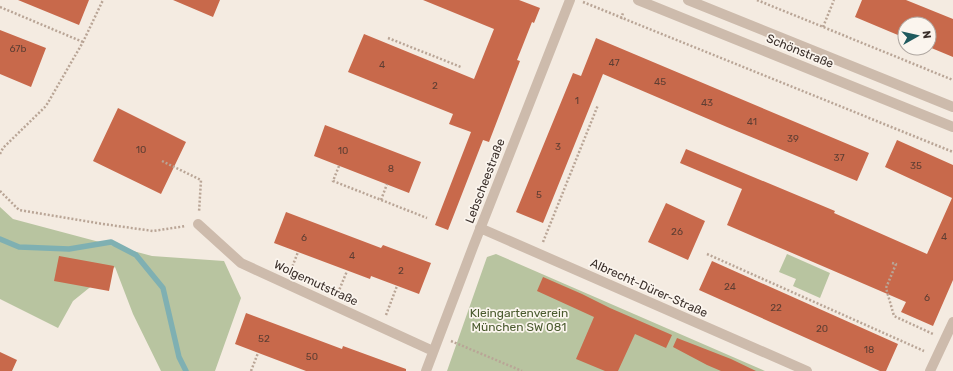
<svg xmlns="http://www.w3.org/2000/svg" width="953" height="371" font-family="Rubik,sans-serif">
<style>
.green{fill:#b8c4a0}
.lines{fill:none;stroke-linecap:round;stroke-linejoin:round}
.stream{stroke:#7fb0b2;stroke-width:5.5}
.building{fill:#c8694b}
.path{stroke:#b9a596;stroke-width:2.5;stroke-dasharray:2 2;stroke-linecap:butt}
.minor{stroke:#cdbbac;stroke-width:10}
.tertiary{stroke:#cdbbac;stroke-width:10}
.labels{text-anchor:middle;stroke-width:3.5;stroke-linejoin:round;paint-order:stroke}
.number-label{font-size:10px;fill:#5e3e33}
.street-label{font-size:12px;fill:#3b302b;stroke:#fbf5ee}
.park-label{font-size:12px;fill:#4a5a2e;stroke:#fbf5ee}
</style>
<rect width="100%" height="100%" fill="#f4ebe1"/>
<path class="green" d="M0 207 13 219 152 256 224 261 241 298 215 371H161L133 314 115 267 73 301 58 328 0 299Z
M496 254 765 371H447L487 257Z
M787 254 830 273 820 298 793 286 796 279 779 272Z"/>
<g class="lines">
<path class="stream" d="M0 239 19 247 69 249 111 242 136 255 163 288 179 357 186 371"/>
</g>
<path class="building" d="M18 0H89L79 25Z
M173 0H220L213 17Z
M423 0H519L540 8 534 23 532 22 517 60 520 61 489 142 483 140 448 230 435 225 471 132 449 124 453 114 348 72 364 34 474 79 494 29Z
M862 0H906L953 19V57L929 47V24H905V38L855 17Z
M0 30 46 48 31 87 0 74Z
M596 38 869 153 857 181 727 127 603 74 543 223 516 212 573 73 581 76Z
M118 108 186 142 161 194 93 161Z
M325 125 421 162 409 193 314 156Z
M897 140 953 165V280L933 326 901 312 906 302 727 225 742 189 680 163 686 149 835 211 834 213 927 254 952 198 885 167Z
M666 203 705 221 688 260 648 242Z
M286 212 381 248 383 245 431 263 419 294 371 276 370 279 274 243Z
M59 256 114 266 109 291 54 281Z
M712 261 898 344 886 371H880L699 290Z
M543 277 582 294 610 308 672 335 666 348 635 334 618 371H605L576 359 594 317 537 291Z
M246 313 342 349 343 346 406 369V371H306L235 344Z
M677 338 731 359 756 371H721L707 365 673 347Z
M0 352 17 360 12 371H0Z"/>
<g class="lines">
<path class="path" d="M757 0 953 80
M583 2 953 152
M0 7 83 42
M621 19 623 13
M823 27 834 0
M388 38 461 67
M0 154 3 148 46 106 83 42 103 0
M162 161 201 180 199 212
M339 166 333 181 427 218
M0 191 19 210 103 224 153 231 186 226
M381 200 387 184
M543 242 598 105
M707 254 924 351
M892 263 896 264 886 288 894 316 933 334
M291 270 298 252
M338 293 347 271
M386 315 397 286
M451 341 522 371
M251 371 258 353"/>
<path class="minor" d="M198 224 241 263 433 351
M480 228 807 371
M426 371 473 247 570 0
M930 371 953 322"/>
<path class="tertiary" d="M638 0 953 127
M688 0 953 107"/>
</g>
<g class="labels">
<g class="number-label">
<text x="18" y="52">67b</text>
<text x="614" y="66">47</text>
<text x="382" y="68">4</text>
<text x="660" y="85">45</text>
<text x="435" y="89">2</text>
<text x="577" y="104">1</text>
<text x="707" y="106">43</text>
<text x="752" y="125">41</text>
<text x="793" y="142">39</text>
<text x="558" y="150">3</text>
<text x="141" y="153">10</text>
<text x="343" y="154">10</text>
<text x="839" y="161">37</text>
<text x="916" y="169">35</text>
<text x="391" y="172">8</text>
<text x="539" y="198">5</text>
<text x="677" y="235">26</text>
<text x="944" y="240">4</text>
<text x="304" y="241">6</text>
<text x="352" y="259">4</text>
<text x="401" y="274">2</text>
<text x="730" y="290">24</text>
<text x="927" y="301">6</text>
<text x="776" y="311">22</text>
<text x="822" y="332">20</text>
<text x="264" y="342">52</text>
<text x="869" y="353">18</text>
<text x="312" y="360">50</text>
</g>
<g class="street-label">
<text transform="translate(800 51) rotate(22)" y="4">Schönstraße</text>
<text transform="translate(485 181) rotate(-69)" y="4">Lebscheestraße</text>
<text transform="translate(316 283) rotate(25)" y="4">Wolgemutstraße</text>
<text transform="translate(649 288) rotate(24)" y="4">Albrecht-Dürer-Straße</text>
</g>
<g class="park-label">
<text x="519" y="317">Kleingartenverein<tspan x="519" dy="14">München SW 081</tspan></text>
</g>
</g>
<g transform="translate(917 36) rotate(82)"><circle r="19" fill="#fbf5ee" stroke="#aea6a0"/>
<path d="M0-3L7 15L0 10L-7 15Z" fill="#1f5a5e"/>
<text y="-6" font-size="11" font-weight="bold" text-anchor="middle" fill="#3b302b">N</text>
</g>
</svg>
